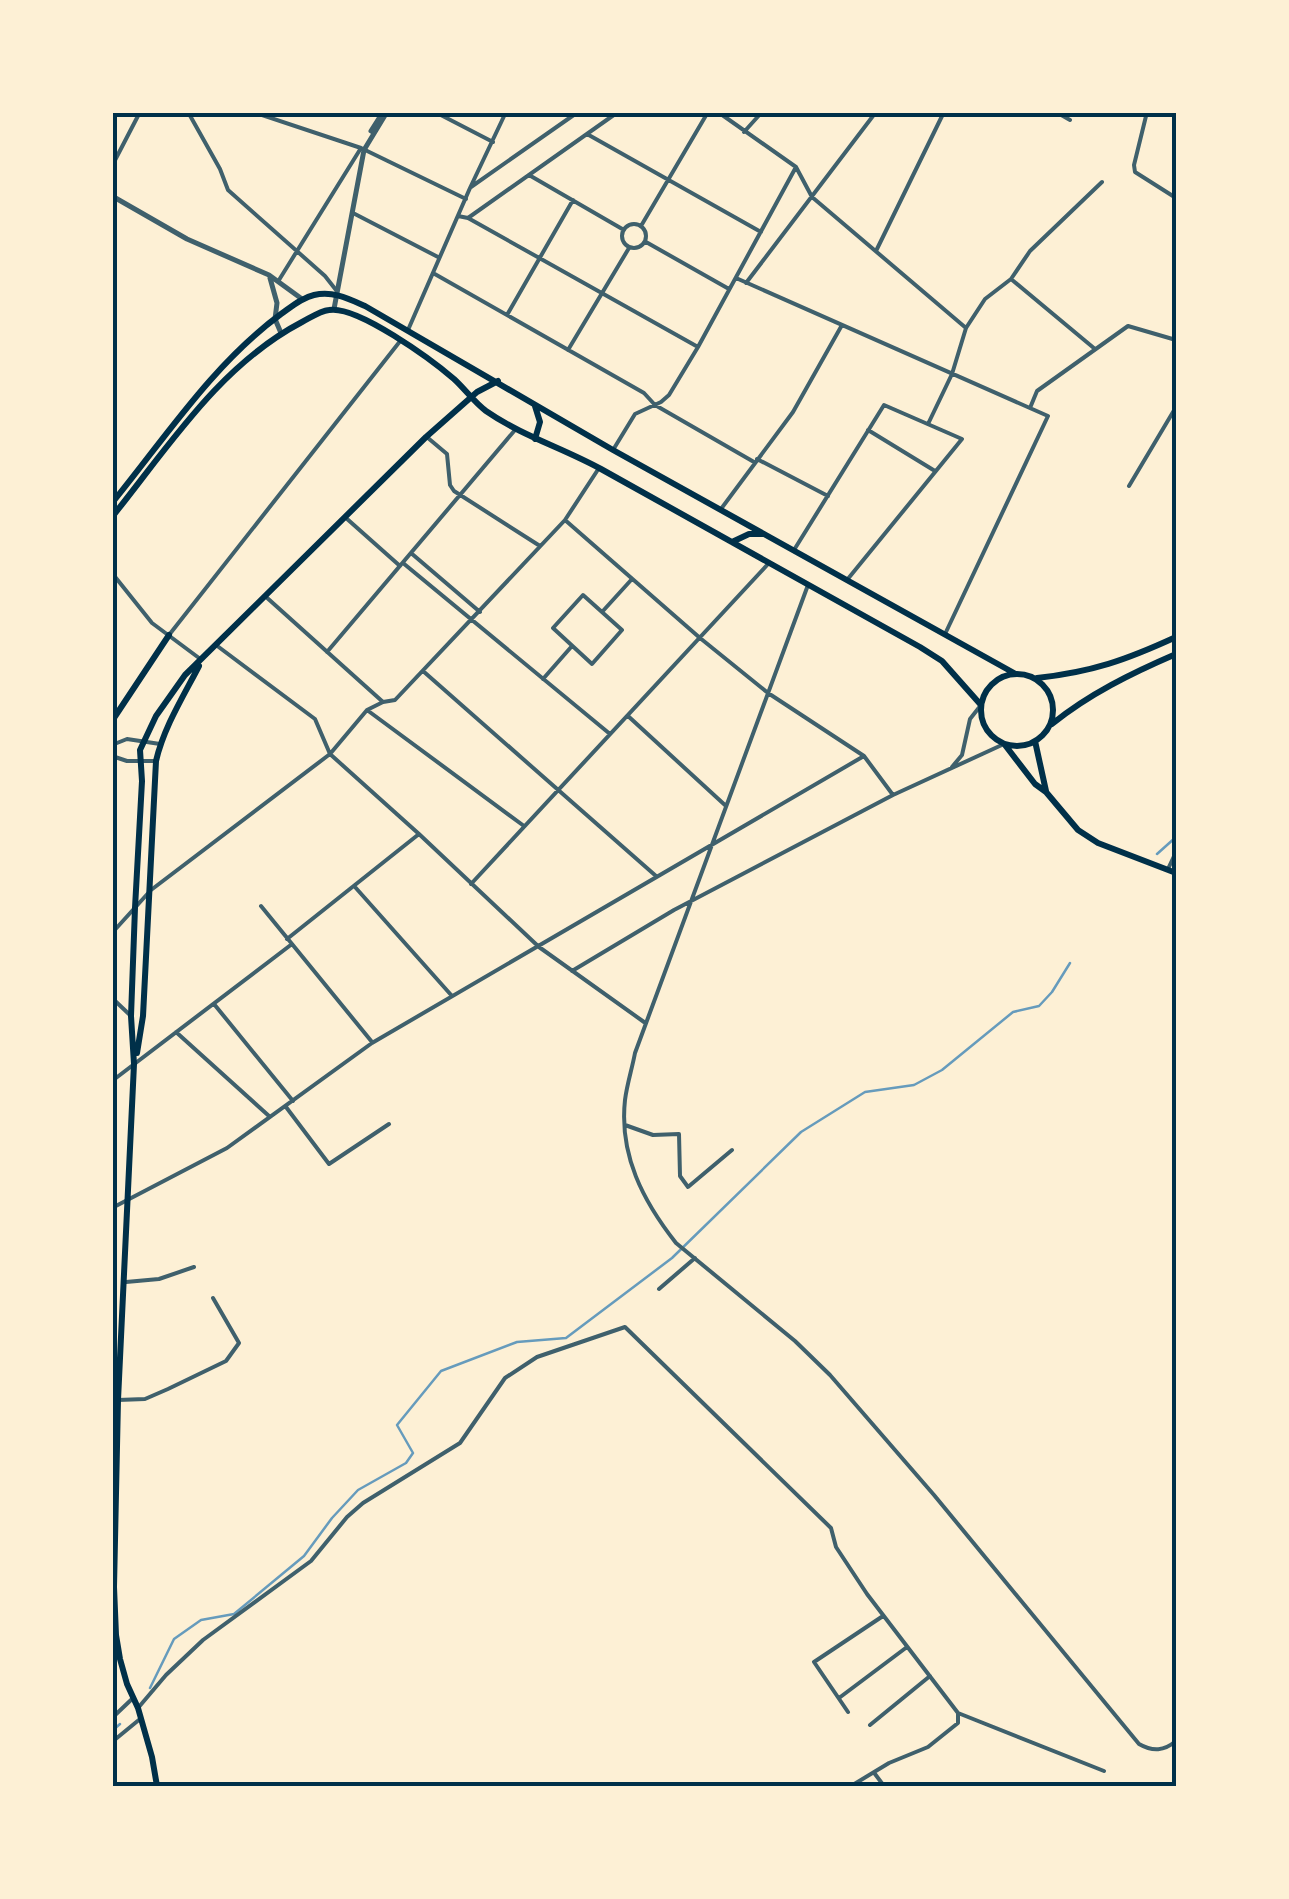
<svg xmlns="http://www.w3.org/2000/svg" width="1289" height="1899" font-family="'Source Sans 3',sans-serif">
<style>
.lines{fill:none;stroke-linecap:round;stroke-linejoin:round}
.stream{stroke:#669bbc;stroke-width:2.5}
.minor{stroke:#3f606c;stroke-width:4}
.tertiary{stroke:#3f606c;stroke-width:5}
.primary{stroke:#003049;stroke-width:6}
.neatline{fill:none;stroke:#003049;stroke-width:4}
</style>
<rect width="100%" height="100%" fill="#fdf0d5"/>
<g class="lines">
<path class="stream" d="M1157 854 1176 837
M150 1688 174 1639 201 1620 234 1614 304 1556 332 1518 358 1490 406 1463 413 1453 397 1425 441 1371 517 1342 566 1338 672 1258 801 1132 865 1092 914 1085 942 1070 1013 1012 1039 1006 1052 992 1070 963
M112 1731 120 1724"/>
<path class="minor" d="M188 112 220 169 228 190 325 276 336 290
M253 112 361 148 466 199
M435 112 493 142
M718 112 796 167 812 197 966 328
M1056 112 1070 120
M1147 112 1134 165 1135 172 1176 198
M744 132 762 112
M587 134 761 232
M112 166 140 112
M529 175 624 230
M471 187 578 112
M353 213 438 257
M458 216 468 218 618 112
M468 218 698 347
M622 236a12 12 0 1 1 24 0a12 12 0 1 1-24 0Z
M641 226 708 112
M646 242 729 289
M876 251 944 112
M433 273 644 393 655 405 754 462
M736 278 1048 416 946 632
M1011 279 1095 349
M279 280 361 148
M746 283 876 112
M507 315 573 200
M408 330 470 188 506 112
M568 350 629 248
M1030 408 1037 391 1128 326 1176 340
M928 424 952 374 966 328 985 299 1011 279 1030 251 1102 182
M868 430 935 471
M428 438 447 454 450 485 454 491 540 546
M613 450 635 414 661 402 669 395 698 347 796 167
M757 459 828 496
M1129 486 1176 407
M721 509 793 412 842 325
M346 518 400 566
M565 520 700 638 768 693 864 756 893 795
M794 550 884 405 962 439 847 580
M411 553 480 612
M403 563 610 734
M112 573 152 623 199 658
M808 585 635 1053C632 1069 627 1084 625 1100 619 1155 643 1201 676 1243L795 1341 830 1375 934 1495 1139 1744C1153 1752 1164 1751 1176 1741
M583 595 622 630 592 664 553 628Z
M265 596 383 702
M602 612 632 579
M169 635 401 340
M216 645 315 719 330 754 419 834 539 947 644 1022
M327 652 515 430
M423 671 656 876
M543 679 572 646
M367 710 524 826
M628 716 726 806
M112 745 127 739 160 744
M112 756 127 761H156
M952 767 962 755 970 719 981 705
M1168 869 1176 852
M471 884 769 563
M355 887 452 996
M261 906 372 1042
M112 933 151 890 330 754 367 710 383 702 395 700 565 520 599 468
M287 939 419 834
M572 971 674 910 893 795 1004 744
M112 998 131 1016
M214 1004 293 1101
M176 1032 269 1116
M112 1081 292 944
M286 1107 329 1164 389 1124
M625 1125 653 1135 679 1134 680 1176 688 1187 732 1150
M112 1208 227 1148 372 1043 864 756
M126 1282 159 1279 194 1267
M659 1289 695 1258
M118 1400 145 1399 168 1389 226 1361 239 1343 213 1298
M839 1698 907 1647
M138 1708 166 1675 203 1640 311 1561 347 1517 363 1503 460 1443 505 1378 537 1357 625 1327 831 1528 836 1547 867 1594 958 1713 1104 1771
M848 1712 814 1662 883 1616
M112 1718 132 1699
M870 1725 930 1676
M112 1742 140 1719
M875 1774 884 1786
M851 1786 889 1763 928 1747 958 1723V1713
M1049 1786H1084"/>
<path class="tertiary" d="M371 131 383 112
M112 196 187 239 269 275 302 299
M270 278 277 303 275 319 281 333
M334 309 364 150 387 112"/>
<path class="primary" d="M535 439 540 422 535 406
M112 503C165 438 213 364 281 314 291 307 301 298 314 295 333 291 347 298 365 306L613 450 1014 673
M112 517C169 446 220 365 302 322 310 318 320 311 329 310 357 305 432 360 454 379 465 389 474 402 486 411 522 436 563 448 601 469 708 529 814 588 920 647L942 661 981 705
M732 542 749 534H762
M981 710a36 36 0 1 1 72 0a36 36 0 1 1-72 0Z
M1037 678C1092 672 1126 660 1176 637
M112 721 169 635
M1052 724C1089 694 1132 673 1176 654
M1035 741 1046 791
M1005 745 1035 784 1046 792 1078 830 1098 843 1176 873
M137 1053 143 1016 156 761C164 727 183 697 199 666
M157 1786 152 1757 138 1708 127 1684 120 1659 116 1635 114 1587 118 1400 134 1064 131 1016 135 908 142 781 140 750 156 716 185 675 426 437 477 392 498 381"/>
</g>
<rect width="1289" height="1899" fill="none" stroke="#fdf0d5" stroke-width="230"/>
<rect x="115" y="115" width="1059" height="1669" class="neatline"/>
</svg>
